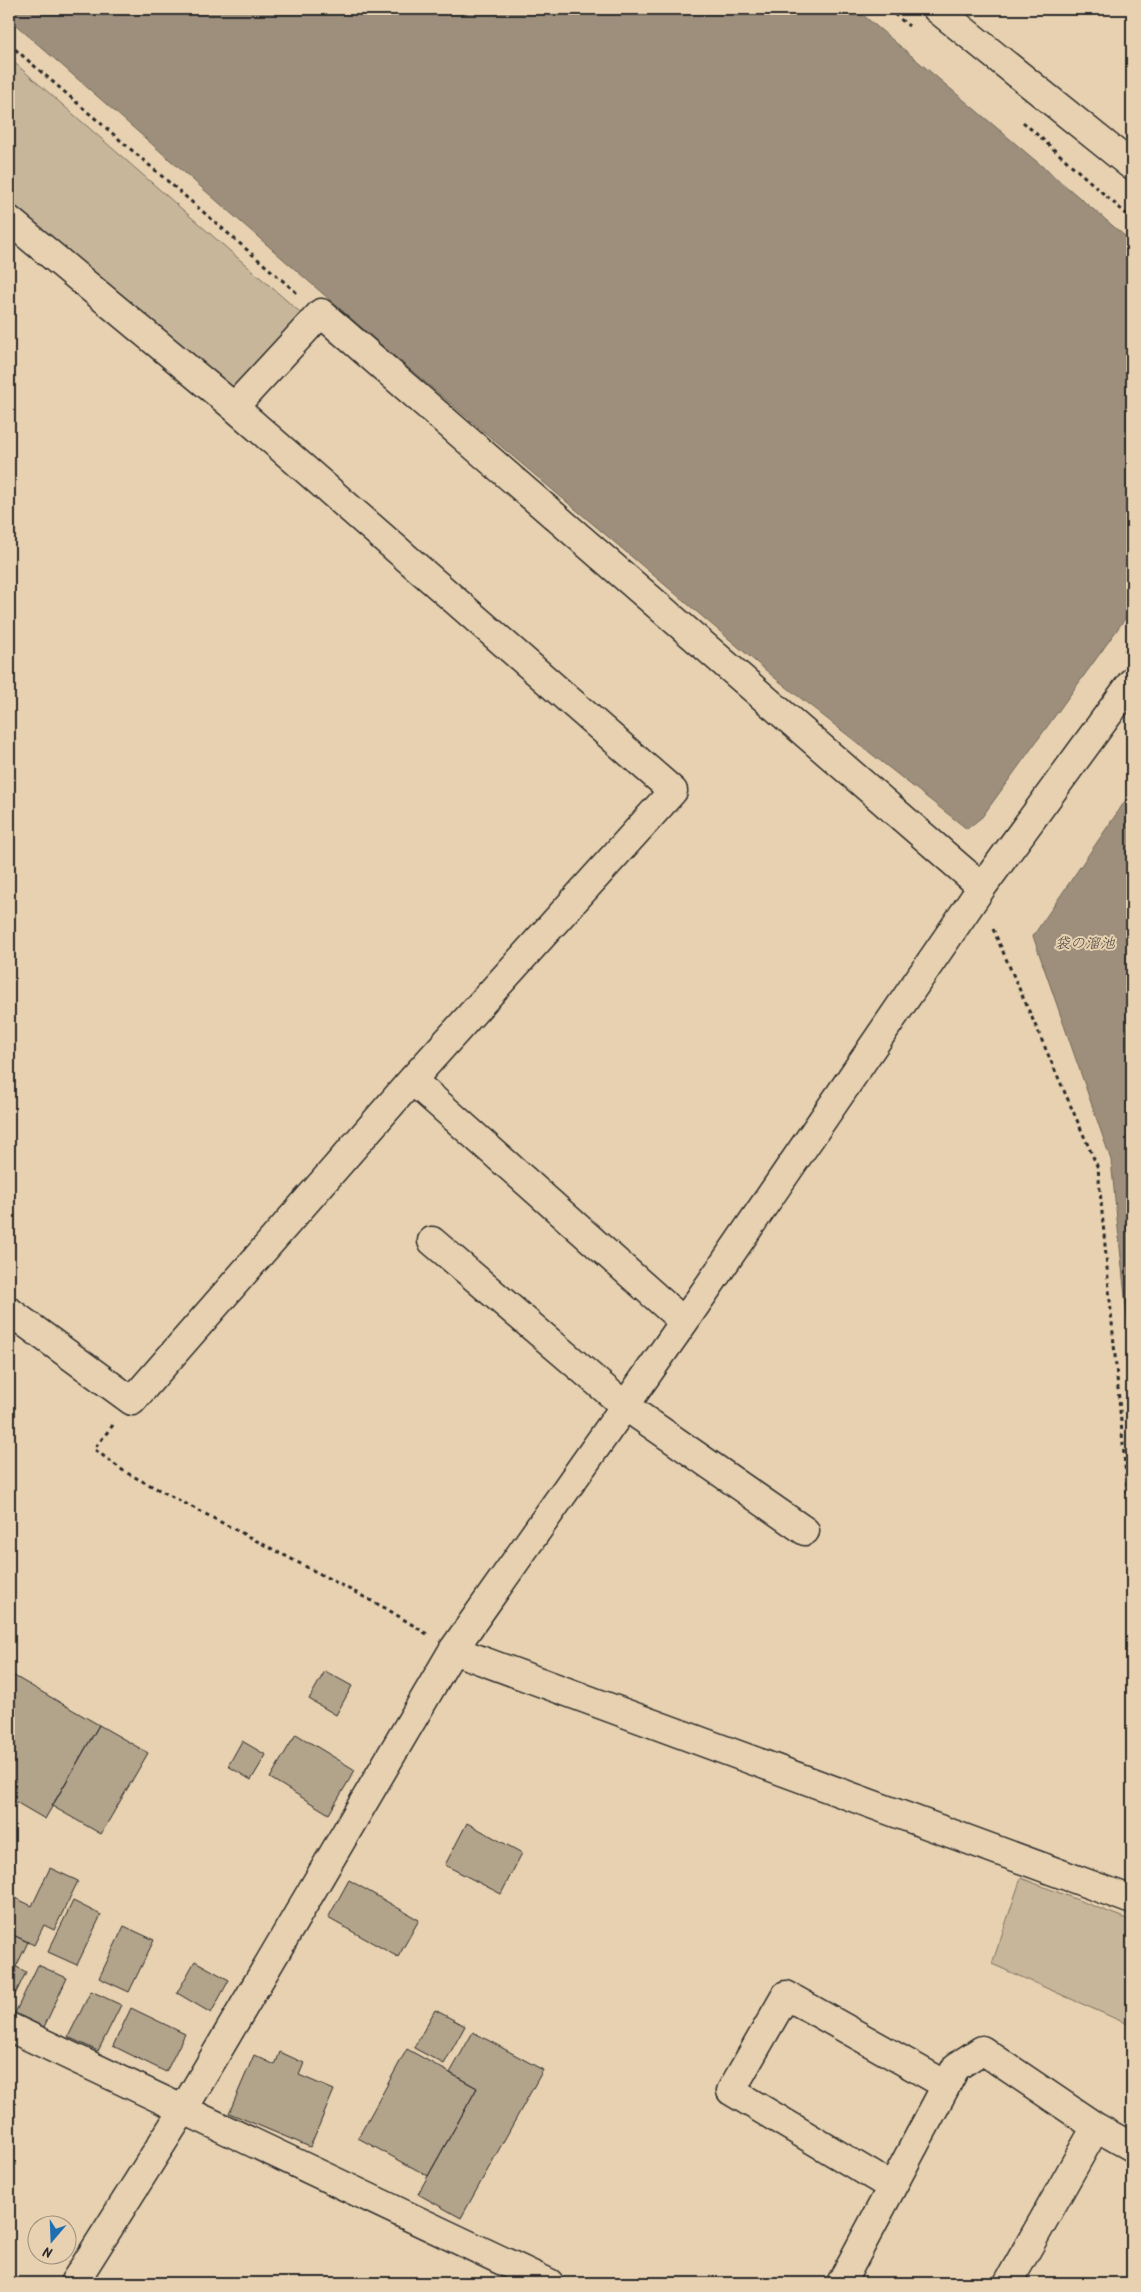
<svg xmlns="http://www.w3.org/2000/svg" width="1141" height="2292" font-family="Kalam,'Klee One',sans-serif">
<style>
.green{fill:#c8b69a;stroke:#7a7062}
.water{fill:#9d8f7b;stroke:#6f675b}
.building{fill:#b2a38b;stroke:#2b2b2b}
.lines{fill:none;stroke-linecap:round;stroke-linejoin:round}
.minor-casing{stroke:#2b2b2b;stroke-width:31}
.path{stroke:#2b2b2b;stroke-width:3;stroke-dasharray:4 4;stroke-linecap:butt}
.minor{stroke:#e7d1b0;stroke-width:28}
.labels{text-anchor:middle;stroke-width:4;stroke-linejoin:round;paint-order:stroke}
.water-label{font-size:15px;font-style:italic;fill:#48443f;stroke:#e7d1b0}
</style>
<rect width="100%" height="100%" fill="#e7d1b0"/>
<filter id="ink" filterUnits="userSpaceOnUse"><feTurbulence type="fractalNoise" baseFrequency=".02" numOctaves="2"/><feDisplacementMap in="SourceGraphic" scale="10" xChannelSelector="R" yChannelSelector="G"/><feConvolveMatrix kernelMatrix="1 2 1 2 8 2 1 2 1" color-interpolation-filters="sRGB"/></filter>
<g filter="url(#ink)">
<path class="green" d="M9 58 302 314 233 389 9 204Z
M1021 1878 1132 1921V2026L992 1964Z"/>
<path class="water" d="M9 9H856L1132 242V609L982 817 967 829 775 678 386 349 9 19Z
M1132 791V1365L1111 1160 1033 936Z"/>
<path class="building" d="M325 1671 352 1686 336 1715 309 1699Z
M9 1673 99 1725 45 1819 9 1798V1759L12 1753 9 1751Z
M99 1725 148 1753 101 1834 52 1806Z
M296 1734 355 1770 329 1814 270 1778Z
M242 1741 266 1755 251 1780 228 1766Z
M467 1823 522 1853 501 1894 445 1865Z
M50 1868 78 1881 54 1930 44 1925 34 1945 9 1933V1895L32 1906Z
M349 1880 419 1920 398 1957 328 1918Z
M73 1901 101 1915 77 1965 48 1952Z
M124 1926 154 1940 129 1992 99 1978Z
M9 1933 28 1942 16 1967 9 1963Z
M195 1961 229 1980 211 2013 177 1993Z
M9 1963 26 1972 12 2001 9 1999Z
M38 1965 67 1978 44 2027 15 2013Z
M91 1991 121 2005 98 2051 68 2037Z
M131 2008 185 2034 166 2072 113 2046Z
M435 2010 465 2026 444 2064 414 2048Z
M473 2032 543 2070 461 2218 418 2194 477 2088 450 2073Z
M407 2049 477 2088 428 2176 358 2138Z
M280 2052 304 2063 299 2075 334 2090 310 2147 229 2113 254 2055 275 2065Z"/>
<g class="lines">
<defs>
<path id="minor" d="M937 9 1132 166
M9 220 234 407 673 791 412 1080 132 1401 9 1311
M234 407 321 313 982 887
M412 1080 684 1322
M432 1241 625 1406 805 1531
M453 1650 1132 1900
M9 2027 549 2283
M1096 2127 1132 2147
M892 2187 731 2091 786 1995 946 2085
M74 2283 183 2110 453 1650 684 1322 982 887 1132 682
M841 2283 956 2067 982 2050 1096 2127 1008 2283"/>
</defs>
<use href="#minor" class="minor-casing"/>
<path class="path" d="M888 9 909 26
M9 44 297 293
M1023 122 1132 219
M1125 651 1132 641
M993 929 1098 1168 1132 1543
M113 1425 94 1449 125 1472 387 1609 427 1634"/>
<use href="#minor" class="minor"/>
</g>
</g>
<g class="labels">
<g class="water-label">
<text x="1085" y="948">袋の溜池</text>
</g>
</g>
<rect width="1141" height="2292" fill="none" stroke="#e7d1b0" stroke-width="30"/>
<rect x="15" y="15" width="1111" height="2262" fill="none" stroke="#2b2b2b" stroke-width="2" filter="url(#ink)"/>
<g transform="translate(52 2240) rotate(199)"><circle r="24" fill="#e7d1b0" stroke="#9c8f7b"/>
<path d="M0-4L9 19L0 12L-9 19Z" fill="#1f6fb2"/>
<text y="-8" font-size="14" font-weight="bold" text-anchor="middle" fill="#2b2b2b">N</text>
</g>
</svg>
